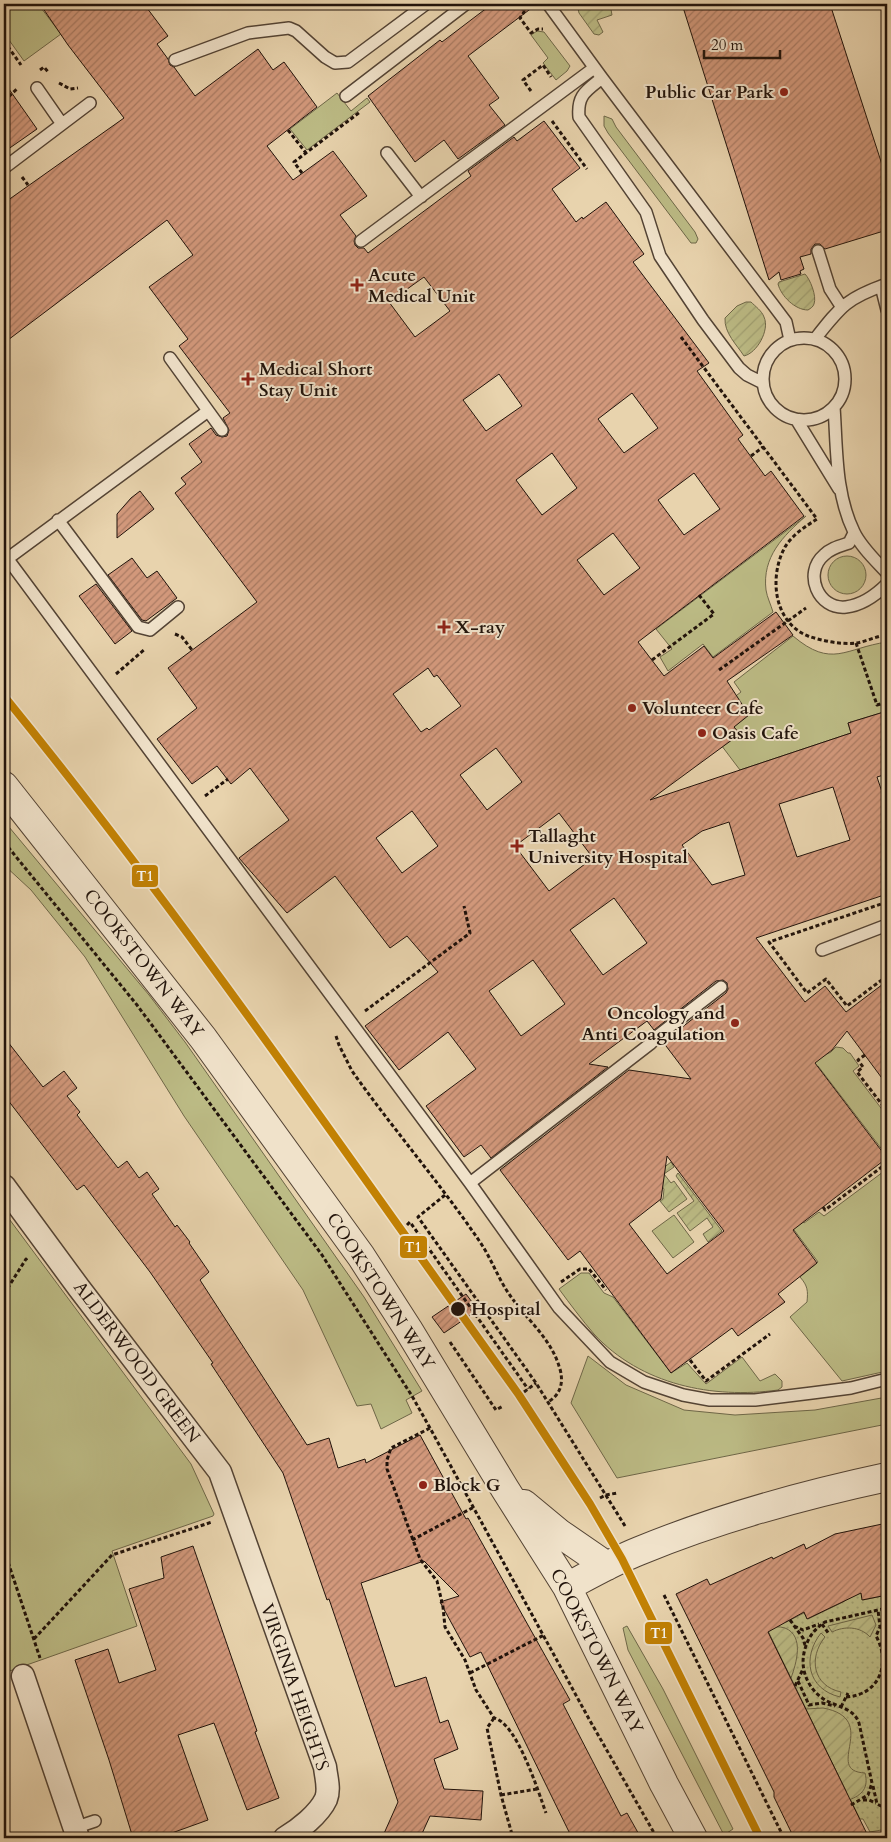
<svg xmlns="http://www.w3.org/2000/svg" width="891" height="1842" font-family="Cardo,serif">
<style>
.grass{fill:#bcbb85;stroke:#6e6748}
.park{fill:url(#park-dots);stroke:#6e6748}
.garden{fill:url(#garden-furrows);stroke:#6e6748}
.building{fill:url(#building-hatch);stroke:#21130b;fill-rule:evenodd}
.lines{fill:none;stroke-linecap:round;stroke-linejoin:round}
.service-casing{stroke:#534334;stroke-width:14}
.minor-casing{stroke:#534334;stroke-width:25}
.tertiary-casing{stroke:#534334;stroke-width:30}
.path{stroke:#21130b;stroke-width:3;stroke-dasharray:4 2.5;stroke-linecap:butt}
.service{stroke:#f0e2ca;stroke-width:11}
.minor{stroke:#f0e2ca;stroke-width:22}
.tertiary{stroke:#f0e2ca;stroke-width:28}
.tram-1-casing{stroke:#f0e2ca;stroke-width:11}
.tram-1{stroke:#c28103;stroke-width:8}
.poi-dot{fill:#8f2418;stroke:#f0e2ca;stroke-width:2}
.stop-dot{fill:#21130b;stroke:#f0e2ca;stroke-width:2}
.labels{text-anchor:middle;stroke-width:4;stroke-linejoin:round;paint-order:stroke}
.poi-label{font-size:18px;font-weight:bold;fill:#21130b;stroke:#f0e2ca;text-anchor:start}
.street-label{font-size:18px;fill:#21130b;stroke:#f0e2ca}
.stop-label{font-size:18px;font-weight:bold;fill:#21130b;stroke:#f0e2ca;text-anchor:start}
.line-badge{stroke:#f0e2ca;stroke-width:2}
.badge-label{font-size:14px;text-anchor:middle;font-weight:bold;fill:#fff}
</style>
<defs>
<pattern id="park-dots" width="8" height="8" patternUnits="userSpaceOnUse" patternTransform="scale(1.25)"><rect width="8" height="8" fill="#bcbb85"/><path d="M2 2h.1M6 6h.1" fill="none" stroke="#a1a072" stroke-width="1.8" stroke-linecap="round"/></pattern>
<pattern id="garden-furrows" width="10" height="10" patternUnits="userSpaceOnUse" patternTransform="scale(1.25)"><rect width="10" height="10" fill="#bcbb85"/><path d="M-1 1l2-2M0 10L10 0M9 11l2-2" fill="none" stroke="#a1a072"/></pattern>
<pattern id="building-hatch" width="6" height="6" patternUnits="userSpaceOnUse" patternTransform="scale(1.25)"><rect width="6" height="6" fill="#d2987b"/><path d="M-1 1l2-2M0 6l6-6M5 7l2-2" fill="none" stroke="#aa7b63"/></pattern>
</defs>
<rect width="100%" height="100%" fill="#e8d3ad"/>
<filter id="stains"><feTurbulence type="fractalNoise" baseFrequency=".004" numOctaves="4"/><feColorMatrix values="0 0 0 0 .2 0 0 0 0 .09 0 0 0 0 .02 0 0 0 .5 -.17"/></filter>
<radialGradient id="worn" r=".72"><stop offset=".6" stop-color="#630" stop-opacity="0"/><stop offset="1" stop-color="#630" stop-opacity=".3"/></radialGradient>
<path class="grass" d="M7 4H38L61 34 24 61 4 33V6Z
M537 31 544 32 570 66 567 71 556 80 543 63 548 58 531 35Z
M337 93 351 111 367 98 370 102 307 150 290 129Z
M604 116 612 119 616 127 695 232 698 239 696 243H691L608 133 604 126Z
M806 516C783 536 762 557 766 590 767 597 771 605 773 612L713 657 703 644 668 671 660 657 672 649 656 629Z
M828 575a19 19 0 1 1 38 0a19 19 0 1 1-38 0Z
M793 636C832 669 845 648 887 642V720L884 712 848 723 851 733 740 770 703 721 741 692 734 682Z
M4 821 149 995 185 1042 364 1297 422 1391 406 1400 412 1413 381 1429 371 1404 357 1406 303 1290 184 1116 85 957 31 890 4 865Z
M836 1047 843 1048 848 1053H850L859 1066 853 1071 887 1116V1156L818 1066 784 1092 821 1057 831 1052Z
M712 1120 733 1129 804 1223 819 1212 824 1216 887 1169V1371L842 1381 790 1317 807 1302C808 1291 808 1286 800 1277L818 1262Z
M4 1212 191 1464 214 1514 213 1516 112 1551 137 1626 4 1673Z
M674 1215 694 1242 673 1258 652 1231Z
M581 1273H589L604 1293 613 1297 671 1373 687 1363 706 1384 742 1357 760 1381 775 1374 782 1381V1387L778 1390C713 1399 641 1385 594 1334 582 1320 570 1304 559 1289Z
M588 1356 626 1385 684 1410 735 1415 815 1410 887 1397V1424L617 1478 571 1403Z
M627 1626 663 1689 733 1829 724 1835 628 1650 623 1628Z"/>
<path class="park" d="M860 1590 863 1600 887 1595V1829L870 1832 863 1819H860L766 1627 780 1610 786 1622 804 1613 808 1619 843 1602Z"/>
<path class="garden" d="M577 4H610L612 15 597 20 603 32 599 35 594 34 579 13Z
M805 274C810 279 817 296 814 304 813 307 811 308 808 310 795 310 781 296 778 284L779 282Z
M746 302H751C755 306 762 311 764 317 770 330 757 353 744 356 737 345 724 333 725 318L737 306Z
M671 1162 674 1167 664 1174 671 1183 674 1181 687 1199 669 1212 660 1201 663 1199 664 1189 656 1178 657 1173Z
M678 1173 722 1231 708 1242 703 1234 713 1227 707 1218 690 1231 677 1213 694 1201 676 1176Z
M872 1615 876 1625 870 1637C860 1626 844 1626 832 1632L828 1626Z
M766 1627C772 1627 779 1626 785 1628 805 1636 796 1664 791 1678Z
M821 1633 825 1637C808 1658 813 1686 841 1692L840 1697C807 1689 802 1657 821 1633Z
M823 1708C882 1719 822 1771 865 1773 869 1788 862 1795 849 1800L845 1789 806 1709Z"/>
<path class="building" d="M40 4H144L168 36 157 44 168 59 170 65 174 67 195 96 258 49 273 70 284 62 317 107 267 146 293 180 333 151 367 196 340 215 356 236 354 241 355 245 358 248H364L368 253 471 176 468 171 514 137 517 141 544 121 580 168 552 189 576 222 582 217 583 219 606 202 644 254 633 262 709 363 697 371 743 435 738 439 765 476 771 471 804 516 638 642 664 676 704 646 713 658 776 612 793 635 727 681 749 715 734 727 740 734 650 800 851 733 848 723 887 711V774L877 777 887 807V894L756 938 805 1002 825 986 846 1012 887 981V1085L847 1031 832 1050 815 1063 887 1158 793 1230 817 1263 778 1294 785 1302 738 1336 732 1328 671 1373 580 1251 568 1260 500 1170 629 1070 691 1079 663 1042 726 993 728 989 727 983 723 980 716 981 654 1030 647 1021 589 1064 608 1067 491 1158 481 1145 464 1157 426 1106 476 1069 448 1032 399 1070 365 1026 438 972 407 936 390 948 335 876 287 913 239 858 289 820 250 768 231 784 217 766 192 784 157 739 197 708 168 668 257 602 175 493 186 484 181 478 202 462 189 444 211 428 216 435 222 437 227 436 229 430 223 418 230 413 179 346 188 339 149 287 193 255 167 220 4 343V203L124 118 68 45ZM424 277 450 311 415 337 389 302ZM499 374 522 406 486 431 463 400ZM632 393 658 428 624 453 598 419ZM552 453 577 488 542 515 516 480ZM694 473 720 509 684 535 658 500ZM613 533 640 568 604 595 577 560ZM428 668 434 677 437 675 461 706 429 730 427 728 421 732 393 694ZM496 748 522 782 487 810 460 775ZM833 787 850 840 797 857 779 804ZM412 811 438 846 402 873 376 838ZM559 813 593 858 549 891 515 846ZM729 822 745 875 712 885 682 845 702 831ZM614 898 647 943 603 975 570 930ZM533 960 565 1004 521 1036 489 991ZM667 1156 724 1231 667 1274 629 1224 661 1199Z
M492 4H537L468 56 499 98 489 105 505 125 458 159 444 140 415 162 368 96 440 40 442 42Z
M682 4H830L887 180V230L825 249 820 244H815L811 249V254L800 257 804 269 800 271 801 274 781 280 779 272 769 280Z
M4 82 37 129 4 152Z
M140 491 154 509 117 538V514L131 498Z
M132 558 147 578 157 571 177 598 146 621 142 620 108 575Z
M96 584 132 631 115 644 79 596Z
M4 1037 43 1087 64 1071 77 1088 67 1096 80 1112 77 1115 118 1168 127 1161 139 1178 147 1172 159 1189 152 1194 175 1227 177 1225 190 1242 189 1243 209 1272 200 1280 307 1445 329 1438 338 1468 365 1459 366 1463 420 1435 466 1519 468 1518 570 1700 563 1704 621 1816 627 1813 641 1838H572L481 1652 470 1657 440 1602 459 1596 424 1561 361 1583 395 1687 426 1677 440 1723 448 1720 458 1749 434 1759 444 1789 483 1791 481 1820 430 1816 420 1838H382L398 1802 329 1599 327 1600 283 1473 211 1364 213 1363 150 1272 84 1185 77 1190 4 1095Z
M466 1294 478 1310 444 1333 432 1317Z
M887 1523V1595L862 1600 861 1593 807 1619 804 1612 768 1632 869 1838H794L774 1797V1792L676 1594 707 1579 710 1585 772 1557 773 1559 804 1544 806 1549 835 1534Z
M193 1546 257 1731 255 1732 279 1798 247 1810 214 1723 178 1735 208 1820 169 1834 170 1838H133L109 1760 75 1660 108 1649 119 1683 156 1670 129 1589 164 1578 161 1557Z"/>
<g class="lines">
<defs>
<path id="service" d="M548 4 602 78 786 322 790 340
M175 60 248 33 289 28 296 31 325 57 335 63 348 62 426 4
M602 78C586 91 577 95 579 117L646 212 660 256 703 320 739 368 747 375 763 383
M37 88 62 124
M346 96 466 4
M387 153 421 197
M4 168 90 103
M361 241 594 68
M818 251 830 289 841 306
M881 286 887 310
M763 379a41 41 0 1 1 82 0a41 41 0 1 1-82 0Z
M815 339C841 306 847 298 887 284
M170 358 222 430
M834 407C837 449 835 493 854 532 861 547 876 561 887 573
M796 419 839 489
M58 520 138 627 150 630 178 607
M854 533 849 543C840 546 831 548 824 555 803 573 818 610 846 607 862 605 876 595 887 584
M4 554 470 1183 559 1308 610 1362 644 1382 683 1395 710 1400H755L812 1393 851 1388 887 1379
M7 559 208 411
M822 950 887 925
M470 1183 650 1044 660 1034 721 987
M74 1828 95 1821"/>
<path id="minor" d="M4 1186 79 1288 220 1472 325 1767C326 1777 330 1789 326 1799 319 1814 299 1830 285 1838
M23 1676 78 1838"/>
<path id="tertiary" d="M4 786 203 1038 361 1256 408 1329 505 1489 567 1587 664 1784 693 1838
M524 1504 559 1533 607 1566
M567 1587C591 1574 614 1561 639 1551 719 1518 803 1495 887 1477"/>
</defs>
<use href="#service" class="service-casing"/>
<use href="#minor" class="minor-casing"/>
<use href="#tertiary" class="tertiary-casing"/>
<path class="path" d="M524 4V12L520 18 531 33 538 29H543
M4 41 21 65
M40 70 44 67 49 73
M59 83 70 89 78 88
M531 91 523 80 543 65 551 77
M4 101 18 88
M552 121 587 169
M288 130 306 153
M302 173 294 162 360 112
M22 177 28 185
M681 337 817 519C806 526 792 535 785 547 769 576 773 622 808 636 822 641 843 645 857 643 867 641 877 636 887 635
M751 456 763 447
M175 634 182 637 192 650
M856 643 877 705 887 702
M652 660 714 614 699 595
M719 670 806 608
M116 674 145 649
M205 796 228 779
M4 842 137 1005 322 1255 412 1396 430 1428 589 1719 657 1838
M887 902 769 942 807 993 826 979 847 1006 887 976
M365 1011 470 933 464 906
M336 1036 339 1045 352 1071C393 1129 440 1183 480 1242 491 1258 498 1278 509 1294 525 1318 550 1337 559 1366 564 1380 562 1394 548 1402
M865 1055 858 1060 863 1067 857 1072 887 1111
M445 1195 418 1217 536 1383 625 1526
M823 1207 825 1210 887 1163
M407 1225 410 1222 528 1389
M561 1282 580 1269H589L606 1290
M4 1294 26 1259 27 1261
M450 1342 496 1410 503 1406
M690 1360 706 1381 770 1334
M524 1392 536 1383
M430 1428 391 1448 387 1460V1469L420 1559 437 1581 443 1607 445 1627 465 1660 476 1690 494 1718C517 1723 538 1791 546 1813
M600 1498 606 1495 617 1493
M412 1540 474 1507
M4 1550 40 1658
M664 1595 784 1838
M886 1608 887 1614
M790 1620 803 1638 805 1645
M822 1624 829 1634
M794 1626 803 1630 819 1624
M34 1639 112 1555 212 1522
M470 1673 544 1635
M798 1681 809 1705 822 1703 835 1706
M795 1686 803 1669
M846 1697C880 1695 891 1663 876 1636L880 1627 878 1610
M841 1707 848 1693
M887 1716 884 1734 887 1753
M494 1718 487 1728 501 1795 513 1838
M886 1747 887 1740
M873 1786 877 1804 881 1806 887 1804
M501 1795 537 1789
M863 1800H869L876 1803
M851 1805 868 1795 872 1783 859 1723C854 1708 837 1707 825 1700 809 1690 800 1671 804 1653 807 1639 813 1630 825 1622L887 1608"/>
<use href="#service" class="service"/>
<use href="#minor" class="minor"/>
<use href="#tertiary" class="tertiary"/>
<defs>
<path id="tram-1" d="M4 696C187 921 350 1160 519 1395L590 1504 622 1559 760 1838"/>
</defs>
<use href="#tram-1" class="tram-1-casing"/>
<use href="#tram-1" class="tram-1"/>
</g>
<g class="poi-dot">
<circle cx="784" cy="92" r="5"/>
<path d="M354.5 277.5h5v5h5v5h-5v5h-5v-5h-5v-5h5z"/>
<path d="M245.5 371.5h5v5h5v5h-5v5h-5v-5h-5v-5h5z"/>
<path d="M441.5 619.5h5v5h5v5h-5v5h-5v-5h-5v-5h5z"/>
<circle cx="632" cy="708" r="5"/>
<circle cx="702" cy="733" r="5"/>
<path d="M514.5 838.5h5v5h5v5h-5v5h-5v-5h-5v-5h5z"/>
<circle cx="735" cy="1023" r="5"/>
<circle cx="423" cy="1485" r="5"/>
</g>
<circle class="stop-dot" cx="458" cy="1309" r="8"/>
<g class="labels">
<g class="poi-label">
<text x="774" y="98" text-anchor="end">Public Car Park</text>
<text x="368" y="281">Acute<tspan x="368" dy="21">Medical Unit</tspan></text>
<text x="259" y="375">Medical Short<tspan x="259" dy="21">Stay Unit</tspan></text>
<text x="455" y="633">X-ray</text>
<text x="642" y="714">Volunteer Cafe</text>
<text x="712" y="739">Oasis Cafe</text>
<text x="528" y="842">Tallaght<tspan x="528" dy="21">University Hospital</tspan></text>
<text x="725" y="1019" text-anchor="end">Oncology and<tspan x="725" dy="21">Anti Coagulation</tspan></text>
<text x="433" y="1491">Block G</text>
</g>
<g class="street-label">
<text transform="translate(144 963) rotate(52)" y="6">COOKSTOWN WAY</text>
<text transform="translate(381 1291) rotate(57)" y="6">COOKSTOWN WAY</text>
<text transform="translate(137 1362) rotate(53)" y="6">ALDERWOOD GREEN</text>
<text transform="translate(597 1651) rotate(63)" y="6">COOKSTOWN WAY</text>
<text transform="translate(295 1687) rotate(71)" y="6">VIRGINIA HEIGHTS</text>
</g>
<g class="stop-label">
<text x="471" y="1315">Hospital</text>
</g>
</g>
<g class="line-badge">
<rect x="131" y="864" width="28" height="24" rx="5" fill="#c28103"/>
<rect x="399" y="1235" width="29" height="24" rx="5" fill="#c28103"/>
<rect x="644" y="1621" width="29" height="24" rx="5" fill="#c28103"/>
</g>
<g class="badge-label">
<text x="145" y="881">T1</text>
<text x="413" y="1252">T1</text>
<text x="659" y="1638">T1</text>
</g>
<rect width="891" height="1842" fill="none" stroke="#e8d3ad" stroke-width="20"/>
<rect x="5" y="5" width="881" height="1832" fill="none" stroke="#21130b" stroke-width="2.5"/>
<rect x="10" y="10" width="871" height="1822" fill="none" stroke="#21130b"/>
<path d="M704 50v8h76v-8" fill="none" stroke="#21130b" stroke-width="2.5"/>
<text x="711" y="50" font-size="15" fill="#21130b" stroke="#f0e2ca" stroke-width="4" paint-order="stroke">20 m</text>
<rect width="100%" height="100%" filter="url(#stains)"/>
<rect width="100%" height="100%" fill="url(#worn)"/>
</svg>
